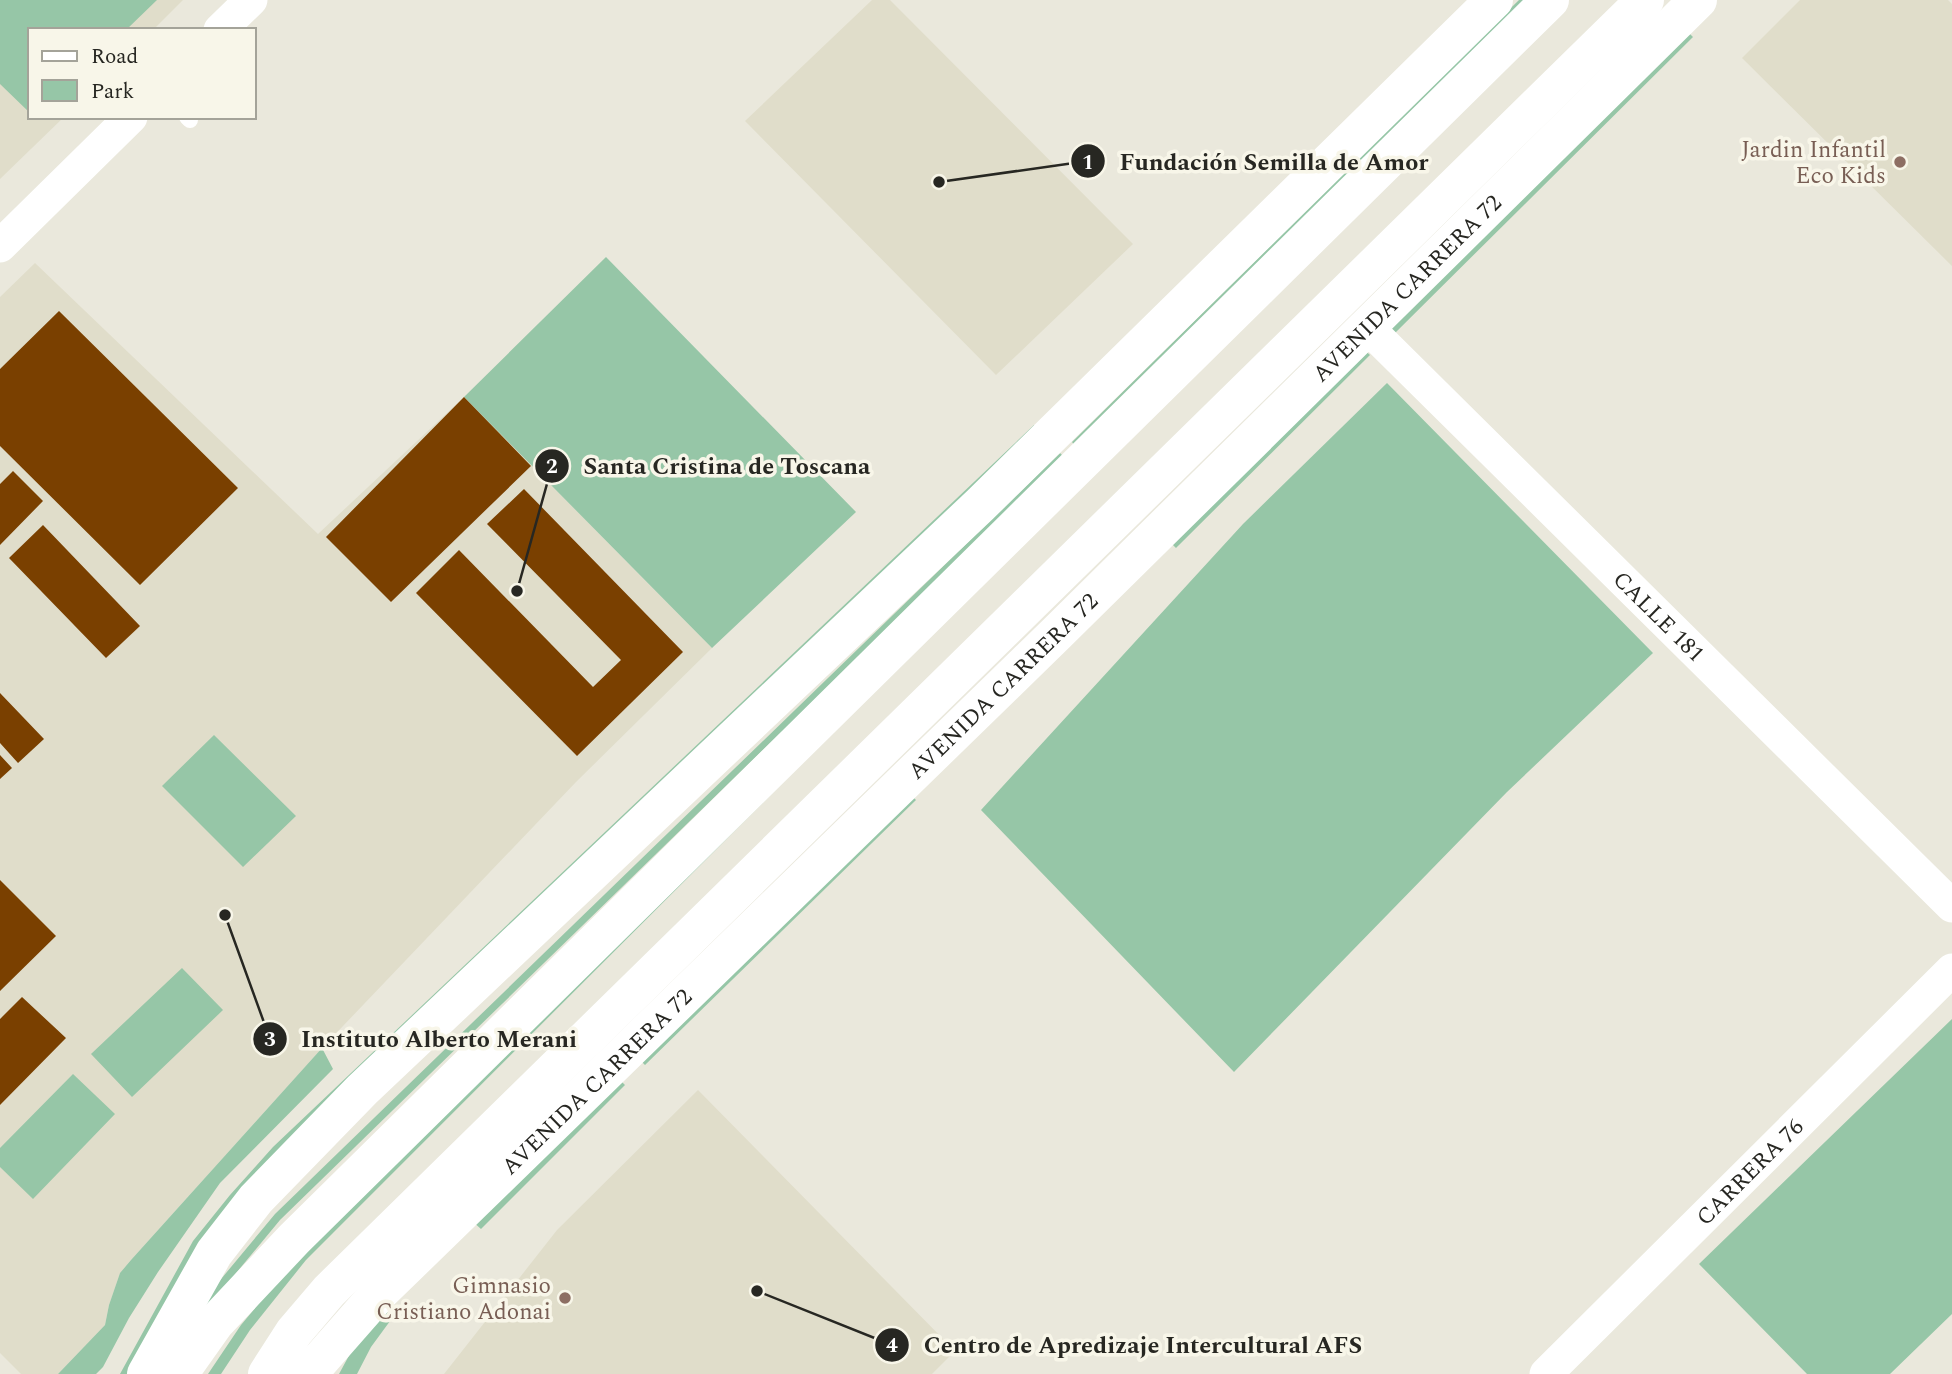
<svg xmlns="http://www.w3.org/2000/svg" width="1952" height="1374" font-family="Spectral,serif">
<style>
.built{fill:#e0ddca}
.green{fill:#96c6a7}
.building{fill:#7a4000}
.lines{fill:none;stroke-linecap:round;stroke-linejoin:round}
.lane{stroke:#fff;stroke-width:16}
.street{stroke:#fff;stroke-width:33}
.highway{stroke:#fff;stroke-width:38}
.education-dot{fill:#8d6e63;stroke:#f8f6e9;stroke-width:2.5}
.labels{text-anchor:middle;stroke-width:7;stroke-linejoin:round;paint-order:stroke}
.education-label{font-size:23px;fill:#785e54;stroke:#f8f6e9;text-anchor:end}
.street-label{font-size:23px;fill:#272722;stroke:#f8f6e9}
.leader{fill:none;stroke:#272722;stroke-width:2.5}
.callout-dot{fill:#272722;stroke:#f8f6e9;stroke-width:2.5}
.mark-label{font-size:21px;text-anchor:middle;font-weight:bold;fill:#fff}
.callout-label{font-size:24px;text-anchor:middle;font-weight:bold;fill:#272722;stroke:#f8f6e9;stroke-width:7;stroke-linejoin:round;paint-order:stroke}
</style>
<rect width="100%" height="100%" fill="#eae8dc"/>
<path class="built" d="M0 0H183L153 30H30V117H64L0 179Z
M872 0H890L1133 244 996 375 745 121Z
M1800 0H1948L1952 4V266L1742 58Z
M35 263 318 534 464 397 712 648 576 782 322 1048 131 1260 120 1273 109 1305 105 1325 58 1374H21L0 1353V297Z
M698 1090 955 1351 932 1374H444L557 1230Z"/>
<path class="green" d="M0 0H157L126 30H30V113L0 84Z
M1519 0H1526L1075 446 1072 442Z
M1684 28 1693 37 1391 337 1383 327Z
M606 257 856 512 712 648 464 397Z
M1360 346 1370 355 1176 548 1167 539Z
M1387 383 1653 653 1507 792 1234 1072 981 810 1243 524Z
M1034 425 1041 433 281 1160 134 1374H120L193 1241 230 1195 273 1147Z
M1060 453 1064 457 280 1220 208 1307 202 1302 275 1214Z
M1085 480 306 1260 250 1330 221 1374H208L241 1325 300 1254Z
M214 735 296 816 243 867 162 786Z
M907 791 916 800 645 1065 636 1056Z
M182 968 223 1010 132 1097 91 1054Z
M1952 1019V1314L1890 1374H1807L1699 1264Z
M322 1048 333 1069 220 1183 158 1272 129 1318 103 1367 96 1374H58L105 1325 109 1305 120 1273 131 1260Z
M73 1074 115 1114 33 1199 0 1167V1148Z
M616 1076 625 1085 481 1229 471 1220Z
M381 1305 393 1317 371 1347 357 1374H339L358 1339Z"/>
<path class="building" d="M59 311 238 488 140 585 0 446V369Z
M464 397 531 466 391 602 326 537Z
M13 471 43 501 0 545V484Z
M524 489 683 652 577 756 416 593 459 550 593 687 621 660 487 524Z
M43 525 140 626 106 658 9 558Z
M0 693 44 739 18 763 0 743Z
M0 755 12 768 0 779Z
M0 880 56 936 0 991Z
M22 997 66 1038 0 1105V1019Z"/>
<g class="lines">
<path class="lane" d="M187 117 190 120"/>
<g class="street">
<path d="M220 30 251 0"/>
<path d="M0 246 131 117"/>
<path id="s1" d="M1367 327 1952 906"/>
<path id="s2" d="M1546 1374 1952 970"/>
</g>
<g class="highway">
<path d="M146 1374 214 1253 256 1199 362 1090 980 505 1494 0"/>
<path d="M179 1374 215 1323 294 1239 1550 0"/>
<path d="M267 1374 294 1332 329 1291 1645 0"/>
<path id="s3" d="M308 1374 380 1292 1057 633 1698 0"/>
</g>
</g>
<g class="education-dot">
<circle cx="1900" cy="162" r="7"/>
<circle cx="565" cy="1298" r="7"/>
</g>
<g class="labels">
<g class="education-label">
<text x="1886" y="157">Jardin Infantil<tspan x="1886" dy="26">Eco Kids</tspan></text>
<text x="551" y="1293">Gimnasio<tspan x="551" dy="26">Cristiano Adonai</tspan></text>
</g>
<g class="street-label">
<text dy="8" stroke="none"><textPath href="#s3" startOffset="1545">AVENIDA CARRERA 72</textPath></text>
<text dy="8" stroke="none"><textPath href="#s1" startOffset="411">CALLE 181</textPath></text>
<text dy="8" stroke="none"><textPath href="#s3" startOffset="978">AVENIDA CARRERA 72</textPath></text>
<text dy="8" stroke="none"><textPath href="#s3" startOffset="411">AVENIDA CARRERA 72</textPath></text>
<text dy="8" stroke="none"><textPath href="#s2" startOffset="287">CARRERA 76</textPath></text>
</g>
</g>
<path class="leader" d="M939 182L1088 161M517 591L552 466M225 915L270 1039M757 1291L892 1345"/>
<g class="callout-dot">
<circle cx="939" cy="182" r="7"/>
<circle cx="517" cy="591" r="7"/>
<circle cx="225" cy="915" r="7"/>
<circle cx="757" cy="1291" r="7"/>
<circle cx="1088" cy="161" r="18"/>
<circle cx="552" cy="466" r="18"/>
<circle cx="270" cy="1039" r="18"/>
<circle cx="892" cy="1345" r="18"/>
</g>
<g class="mark-label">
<text x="1088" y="169">1</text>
<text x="552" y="473">2</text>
<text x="270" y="1046">3</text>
<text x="892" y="1352">4</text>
</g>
<g class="callout-label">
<text x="1274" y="170">Fundación Semilla de Amor</text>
<text x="727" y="474">Santa Cristina de Toscana</text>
<text x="439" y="1047">Instituto Alberto Merani</text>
<text x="1143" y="1353">Centro de Apredizaje Intercultural AFS</text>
</g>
<rect x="28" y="28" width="228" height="91" fill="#f8f6e9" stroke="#a4a399" stroke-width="2"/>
<rect x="42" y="51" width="35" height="10" fill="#ffffff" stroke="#a4a399" stroke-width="2"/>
<text x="91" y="63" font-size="21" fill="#272722">Road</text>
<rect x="42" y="80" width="35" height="21" fill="#96c6a7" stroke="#a4a399" stroke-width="2"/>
<text x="91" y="98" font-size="21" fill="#272722">Park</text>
</svg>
